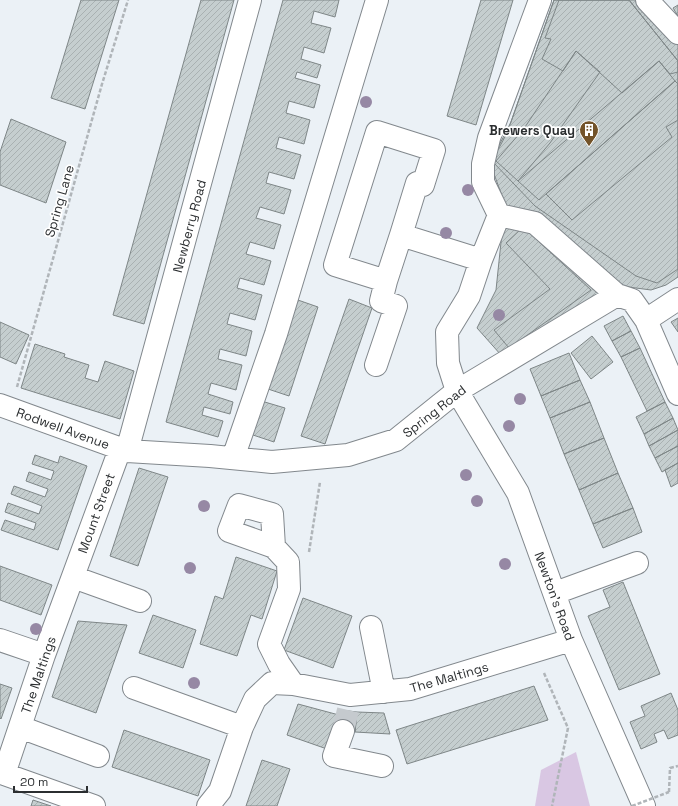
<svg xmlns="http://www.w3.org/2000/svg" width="678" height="806" font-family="'Space Grotesk',sans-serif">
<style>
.grass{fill:#d9c7e3}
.building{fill:url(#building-hatch);stroke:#7e8687}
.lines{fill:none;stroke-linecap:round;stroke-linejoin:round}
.minor-tunnel{stroke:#c5cace;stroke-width:22;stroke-dasharray:22 11;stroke-linecap:butt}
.minor-casing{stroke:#82888d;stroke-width:24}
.path{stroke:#b0b5b9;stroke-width:2.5;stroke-dasharray:4 2;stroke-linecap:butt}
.minor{stroke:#fff;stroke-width:22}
.path-bridge{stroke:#b0b5b9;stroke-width:2.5;stroke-dasharray:4 2;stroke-linecap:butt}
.tree{fill:#9688a4}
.labels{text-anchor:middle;stroke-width:3.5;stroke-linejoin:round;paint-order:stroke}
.poi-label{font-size:13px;font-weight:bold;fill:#2b2e30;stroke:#fff;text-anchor:end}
.street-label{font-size:13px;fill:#2b2e30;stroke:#fff}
</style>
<defs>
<pattern id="building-hatch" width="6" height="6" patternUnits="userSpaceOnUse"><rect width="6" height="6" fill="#c5cecf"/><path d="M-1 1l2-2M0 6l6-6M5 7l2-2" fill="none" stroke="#a9b1b2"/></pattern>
</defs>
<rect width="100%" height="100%" fill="#ebf1f6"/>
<path class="grass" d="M576 752 590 806H535L541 770Z"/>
<path class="building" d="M81 0H119L85 109 51 98Z
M201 0H234L144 324 113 315Z
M283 0H339L335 17 314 11 311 23 331 28 324 53 304 47 301 59 321 65 317 78 297 72 295 78 320 85 314 108 289 101 286 113 310 120 304 144 279 137 276 148 301 155 294 179 269 172 266 183 291 190 284 214 260 207 256 218 281 225 274 249 250 242 246 254 271 261 264 285 240 278 237 288 262 295 255 320 230 313 227 324 252 331 246 356 220 349 218 359 242 365 236 390 211 383 208 394 233 402 230 414 204 407 202 415 223 421 218 437 166 422Z
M481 0H513L476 125 447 116Z
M554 0H629L678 61V269L657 283 636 276 535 206 492 161 507 133Z
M554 0H640L678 43V277L666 285 651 290 621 286 501 355 477 328 496 290 505 204 490 163 511 122Z
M559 0H629L678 61V72L670 74 659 61 622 93 576 51 563 71 542 59 551 39 545 38Z
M678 5V16L673 8Z
M576 51 600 72 550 143 518 181 496 161 525 127Z
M659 61 675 81 539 200 518 181Z
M675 81 678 84V120L666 127 672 137 572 220 546 194Z
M11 119 66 142 46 203 0 185V152Z
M523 227 591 290 509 348 494 330 550 289 506 243Z
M295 299 318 307 289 396 265 388Z
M349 299 372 308 325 444 301 436Z
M623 316 631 331 612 341 604 326Z
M678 318V332L671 322Z
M0 322 29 335 16 364 0 357Z
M631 331 640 348 621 357 612 341Z
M592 336 613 362 591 379 571 353Z
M35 344 65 354 64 357 89 365 85 378 98 382 105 361 134 371 120 419 21 388Z
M640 348 665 402 647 411 621 357Z
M569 353 580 380 541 396 530 369Z
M580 380 590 402 550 418 541 396Z
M258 400 285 408 274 442 247 433Z
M590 402 604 438 564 454 550 418Z
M665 402 673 418 644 434 636 417Z
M673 418 678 430 649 446 644 434Z
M678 430V446L655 458 649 446Z
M604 438 618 473 579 490 564 454Z
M678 446V463L662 472 655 458Z
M35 455 58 463 60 456 87 466 58 550 1 530 5 520 34 530 36 523 5 512 8 503 39 514 42 506 11 494 14 486 45 497 48 489 26 481 29 472 51 480 54 471 32 464Z
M678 463V483L671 487 665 470Z
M139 468 168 477 138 566 110 556Z
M618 473 633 508 593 524 579 490Z
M633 508 642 532 603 548 593 524Z
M236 557 277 571 262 619 251 615 237 656 200 644 215 596 223 599Z
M0 566 52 585 41 615 0 600Z
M623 582 660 674 619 690 588 616 610 607 603 590Z
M303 598 352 616 333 668 284 650Z
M153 615 196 630 183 668 139 653Z
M78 621 127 625 96 713 52 697Z
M0 684 12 688 1 719 0 718Z
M534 686 548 720 407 764 396 730Z
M671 693 678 710V735L668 739 664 730 654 734 657 742 641 749 630 722 645 716 641 706Z
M298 704 339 715 327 749 287 735Z
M341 710 357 712 355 732 334 729Z
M357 712 384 713 390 734 355 732Z
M124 730 210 760 198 796 112 767Z
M262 760 290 769 277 806H246Z
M33 800 51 806H31Z"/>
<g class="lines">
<path class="minor-tunnel" d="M343 731 348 710"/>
<defs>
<path id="minor" d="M540 0 489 138 483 164V182L499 215 481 260 469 296 447 332 448 363 457 391 518 493 571 640 644 806
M647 0 678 33
M499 215 535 223 617 295
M401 235 386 281 335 265 377 132 434 150 423 185 417 183 401 235 481 260
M646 320 678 299
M376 365 396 306 381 301 386 281
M0 405 127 451 210 456 272 462 348 455 396 440 457 391 617 295 632 300 646 320 678 394
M127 451 250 0
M233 458 276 334 377 0
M274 547 272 514 239 505 229 531 274 547 288 562 289 589 269 644 279 664 293 684
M73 577 140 601
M555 593 637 563
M371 627 384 692
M0 640 44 655
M134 688 242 727
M20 727 98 756
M343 731 334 756 382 766
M94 806 4 774 44 655 120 449
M208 806 220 791 242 727 255 699 272 683 293 684 350 695 410 689 571 640"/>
</defs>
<use href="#minor" class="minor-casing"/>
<path class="path" d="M17 387 102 84 128 0
M309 552 320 482
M544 673 568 728 552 806
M669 792 670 768 678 766"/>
<use href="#minor" class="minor"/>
<path class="path-bridge" d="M632 806 669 792"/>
</g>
<g class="tree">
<circle cx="366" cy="102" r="6"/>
<circle cx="468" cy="190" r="6"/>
<circle cx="446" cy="233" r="6"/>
<circle cx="499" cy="315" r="6"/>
<circle cx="520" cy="399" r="6"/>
<circle cx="509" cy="426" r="6"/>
<circle cx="466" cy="475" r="6"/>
<circle cx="477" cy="501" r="6"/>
<circle cx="204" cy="506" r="6"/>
<circle cx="505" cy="564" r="6"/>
<circle cx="190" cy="568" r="6"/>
<circle cx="36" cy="629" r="6"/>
<circle cx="194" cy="683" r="6"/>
</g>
<defs>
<symbol id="building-pin" viewBox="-11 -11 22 30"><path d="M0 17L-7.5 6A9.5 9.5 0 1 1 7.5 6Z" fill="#735329" stroke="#fff"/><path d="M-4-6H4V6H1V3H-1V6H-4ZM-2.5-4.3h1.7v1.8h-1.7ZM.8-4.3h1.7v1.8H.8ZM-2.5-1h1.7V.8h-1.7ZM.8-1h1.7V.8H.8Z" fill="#fff"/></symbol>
</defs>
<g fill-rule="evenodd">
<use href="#building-pin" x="578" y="119" width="22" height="30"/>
</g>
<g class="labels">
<g class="poi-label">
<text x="575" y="135">Brewers Quay</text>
</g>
<g class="street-label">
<text transform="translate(59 201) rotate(-74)" y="5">Spring Lane</text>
<text transform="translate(189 226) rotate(-75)" y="5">Newberry Road</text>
<text transform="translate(434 411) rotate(-38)" y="5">Spring Road</text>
<text transform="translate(63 428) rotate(20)" y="5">Rodwell Avenue</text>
<text transform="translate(96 513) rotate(-70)" y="5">Mount Street</text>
<text transform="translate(555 596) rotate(70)" y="5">Newton's Road</text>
<text transform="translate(38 675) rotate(-71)" y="5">The Maltings</text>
<text transform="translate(449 677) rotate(-16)" y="5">The Maltings</text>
</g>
</g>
<path d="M14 786v6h73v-6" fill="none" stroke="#2b2e30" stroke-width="2"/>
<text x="20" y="786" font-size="12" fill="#2b2e30" stroke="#ffffff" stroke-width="3" paint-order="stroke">20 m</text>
</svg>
